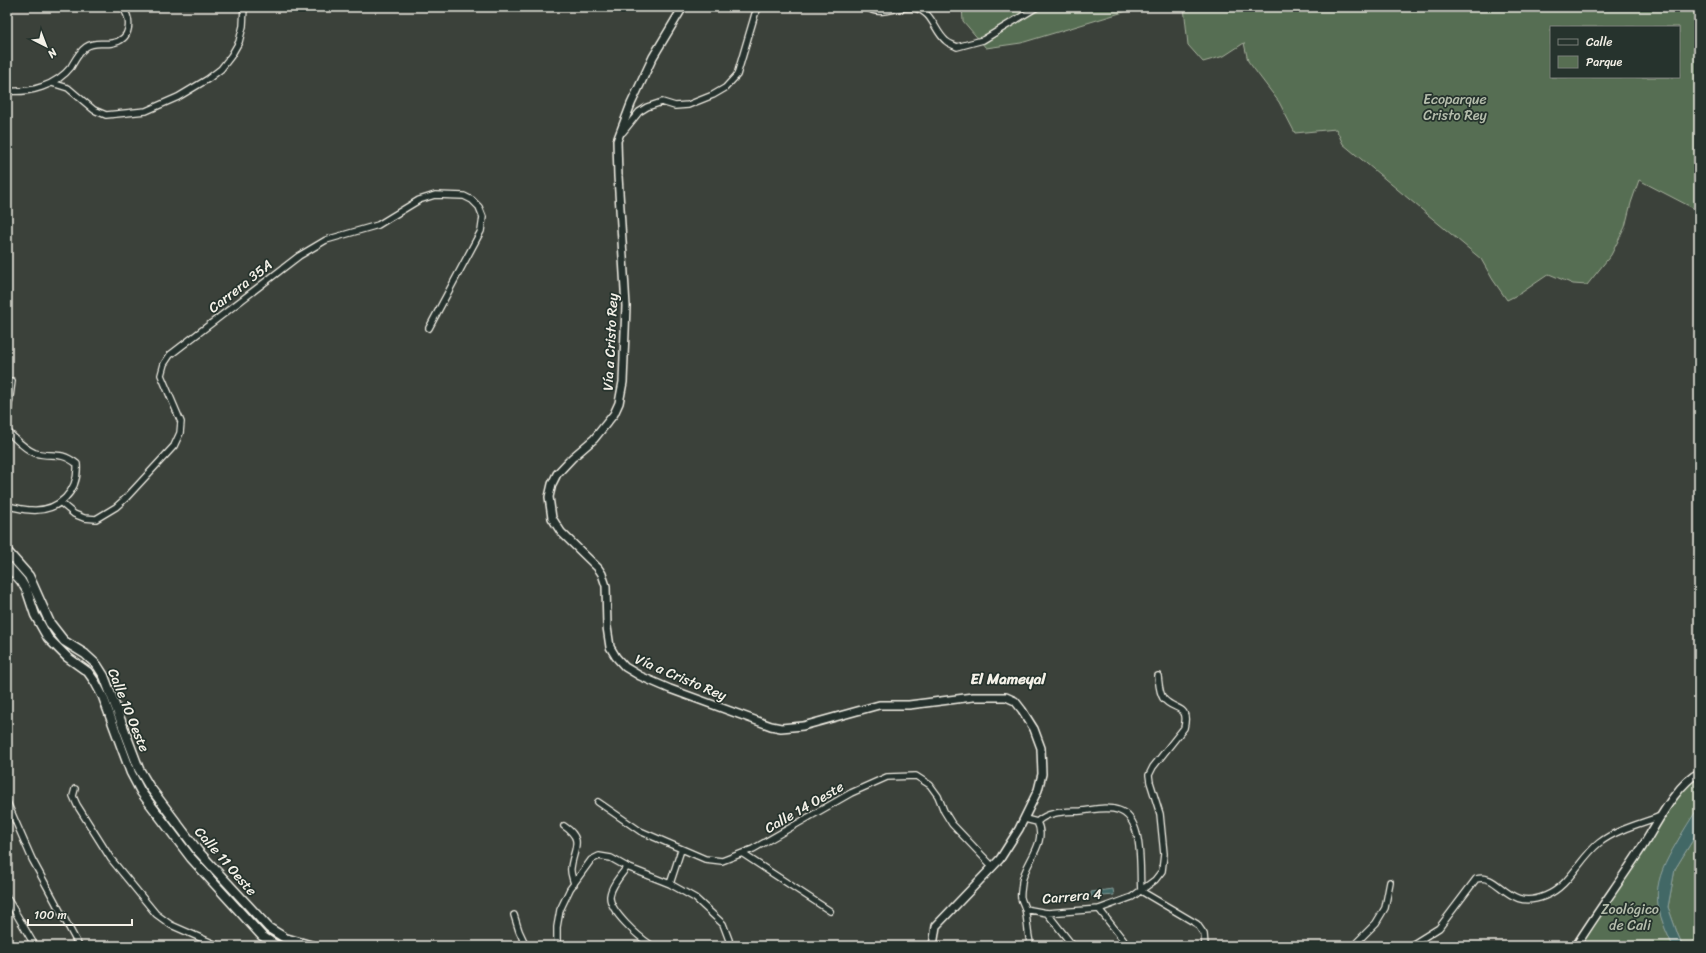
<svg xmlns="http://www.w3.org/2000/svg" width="1706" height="953" font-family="Sriracha,sans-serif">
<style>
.green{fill:#576e52;stroke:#a6b09d;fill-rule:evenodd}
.water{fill:#426766;stroke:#899e9a}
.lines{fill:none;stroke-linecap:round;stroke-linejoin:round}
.minor-casing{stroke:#f4f1e8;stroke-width:8}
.tertiary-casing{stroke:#f4f1e8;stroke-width:10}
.secondary-casing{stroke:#f4f1e8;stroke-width:11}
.minor{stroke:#26332d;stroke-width:5.5}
.tertiary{stroke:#26332d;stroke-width:7}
.secondary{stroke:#26332d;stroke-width:8}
.labels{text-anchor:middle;stroke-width:3.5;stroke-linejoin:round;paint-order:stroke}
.park-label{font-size:14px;fill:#b5bdac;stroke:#26332d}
.street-label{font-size:14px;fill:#f4f1e8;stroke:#26332d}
.neighbourhood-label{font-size:15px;font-weight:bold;fill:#f4f1e8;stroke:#26332d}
</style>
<rect width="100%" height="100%" fill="#3b413a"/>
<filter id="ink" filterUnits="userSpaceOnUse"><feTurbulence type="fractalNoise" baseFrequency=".025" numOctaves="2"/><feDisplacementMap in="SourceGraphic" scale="8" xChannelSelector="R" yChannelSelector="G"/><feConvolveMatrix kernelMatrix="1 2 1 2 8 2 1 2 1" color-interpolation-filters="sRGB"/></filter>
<g filter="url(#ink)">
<path class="green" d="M962 7H1133L1127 11 1021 43 986 48 963 21Z
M1184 7H1699V209H1695L1639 180 1631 203 1625 227 1611 255 1587 285 1573 284 1549 274 1521 293 1507 300 1493 280 1481 259 1343 144 1336 129 1295 133 1279 102 1248 61 1244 43 1224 56 1203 62 1188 45ZM1551 27H1679V77H1551Z
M1699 773C1699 783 1701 797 1699 806 1698 811 1686 827 1683 832 1655 879 1648 895 1673 946H1576L1675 795Z
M1699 830V946H1683L1678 935 1668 907 1675 869Z"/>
<path class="water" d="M1699 807V830L1675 869 1668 907 1678 935 1683 946H1673C1651 901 1652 884 1677 842 1684 830 1691 818 1699 807Z
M1113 889 1114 895 1092 897 1091 892Z"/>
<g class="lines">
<defs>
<path id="minor" d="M867 7C880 18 899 4 915 8 933 12 934 31 946 41 949 44 954 45 957 47L983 40 1037 7
M52 83 68 88 94 110 106 115 146 111 178 97 208 79 221 69 231 56 239 42 243 26 244 7
M7 91C30 93 56 86 71 67 75 60 79 52 86 47 95 41 103 45 112 43 132 40 132 19 122 7
M623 132 639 112 647 107 662 102 675 106 688 105 713 95 725 88 737 75 755 14 759 7
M7 420 12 381
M7 431C15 438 24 449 35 453 52 458 59 450 77 464 79 491 59 512 31 510 23 510 15 507 7 506
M61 503 74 514 84 518 96 519 116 507 126 498 174 446 180 433 181 422 161 375 164 364 170 355 299 256 326 240 378 225 419 200 435 195 464 196 472 200 479 207 483 217 481 231 429 328
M75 789 73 796 77 805 111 859 156 914 171 925 219 946
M7 802 32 859 79 946
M598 802 640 831 705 859 722 861 753 849 851 793 887 777 916 776 930 785 938 796 944 811 952 824 993 867
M1025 819 1037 822
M1037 822C1048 811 1066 812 1081 811 1092 810 1107 806 1118 810 1145 818 1139 868 1141 891
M564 826C585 840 573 849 571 868 570 873 573 879 574 884
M743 854 830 911
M627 867C621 875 611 886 610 896 609 911 639 937 651 945
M670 884 681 850
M1141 891 1197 924 1204 934 1205 946
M7 898 35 946
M1025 909 1047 913 1099 909 1132 897 1155 880 1162 871 1164 854 1160 814 1150 782 1149 775 1153 767 1184 728C1190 703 1174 712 1163 698 1159 692 1159 683 1158 676
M1099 909 1128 946
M1047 913 1073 946
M514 915 519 931 526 946
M557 946V927L560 910 570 889 591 860 599 856 611 858 627 867 670 884 695 898 723 924 729 940
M1031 946C1027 933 1028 922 1025 909 1024 905 1022 902 1021 898 1020 893 1022 887 1022 882 1025 862 1048 843 1037 822
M1353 946 1376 923 1385 908 1390 882
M1410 946 1439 928 1476 879C1500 872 1506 912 1545 896 1569 887 1579 859 1599 843 1617 829 1640 824 1661 816"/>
<path id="tertiary" d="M683 7 653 57 631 104 617 141 618 176 626 306 623 382 619 403 614 414 594 439 572 458 557 474 552 484 549 497 552 518 561 532 598 568 602 574 606 586 607 627 610 647 616 657 625 667 640 676 670 689 771 726 781 728 803 726 879 705H909L973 697H1006L1015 701 1022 710 1034 729 1041 748 1042 774 1038 790 1019 829 1000 859 936 926 933 946
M1576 946C1596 914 1618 884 1639 852 1654 830 1675 784 1699 773"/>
<path id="secondary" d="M7 551 29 576 50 623 64 641 85 654 97 665 104 676 139 769 149 786 198 851 269 928 285 938 313 946
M7 565 21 581 27 591 35 615 48 638 67 657 88 672 95 682 103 697 131 773 141 792 191 858 262 936 277 946"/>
</defs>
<use href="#minor" class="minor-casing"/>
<use href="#tertiary" class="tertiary-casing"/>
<use href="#secondary" class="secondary-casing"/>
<use href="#minor" class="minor"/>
<use href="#tertiary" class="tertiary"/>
<use href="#secondary" class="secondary"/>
</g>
</g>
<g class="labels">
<g class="park-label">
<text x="1455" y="104">Ecoparque<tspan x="1455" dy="16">Cristo Rey</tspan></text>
<text x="1630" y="914">Zoológico<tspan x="1630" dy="16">de Cali</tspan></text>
</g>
<g class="street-label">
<text transform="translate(240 286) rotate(-38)" y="5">Carrera 35A</text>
<text transform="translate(610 342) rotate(-87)" y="5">Vía a Cristo Rey</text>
<text transform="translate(681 677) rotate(23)" y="5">Vía a Cristo Rey</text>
<text transform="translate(129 710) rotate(68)" y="5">Calle 10 Oeste</text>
<text transform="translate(804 807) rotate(-30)" y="5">Calle 14 Oeste</text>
<text transform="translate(226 861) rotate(49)" y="5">Calle 11 Oeste</text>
<text transform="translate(1072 896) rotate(-5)" y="5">Carrera 4</text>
</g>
<g class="neighbourhood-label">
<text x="1008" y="684">El Mameyal</text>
</g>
</g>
<rect width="1706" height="953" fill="none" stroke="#26332d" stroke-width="24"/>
<rect x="12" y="12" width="1682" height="929" fill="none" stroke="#f4f1e8" stroke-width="1.5" filter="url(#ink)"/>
<rect x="1550" y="26" width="130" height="52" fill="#26332d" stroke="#787f78"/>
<rect x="1558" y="39" width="20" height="6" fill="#26332d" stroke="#787f78"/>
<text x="1586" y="46" font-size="12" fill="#f4f1e8">Calle</text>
<rect x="1558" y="56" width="20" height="12" fill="#576e52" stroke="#787f78"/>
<text x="1586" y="66" font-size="12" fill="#f4f1e8">Parque</text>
<g transform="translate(46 46) rotate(138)" stroke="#26332d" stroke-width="3" paint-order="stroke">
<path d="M0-3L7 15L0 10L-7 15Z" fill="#f4f1e8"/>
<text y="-6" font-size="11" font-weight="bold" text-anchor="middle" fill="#f4f1e8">N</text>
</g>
<path d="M28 919v6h104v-6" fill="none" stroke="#f4f1e8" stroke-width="2"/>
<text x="34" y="919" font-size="12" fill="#f4f1e8" stroke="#26332d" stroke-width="3" paint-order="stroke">100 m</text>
</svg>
